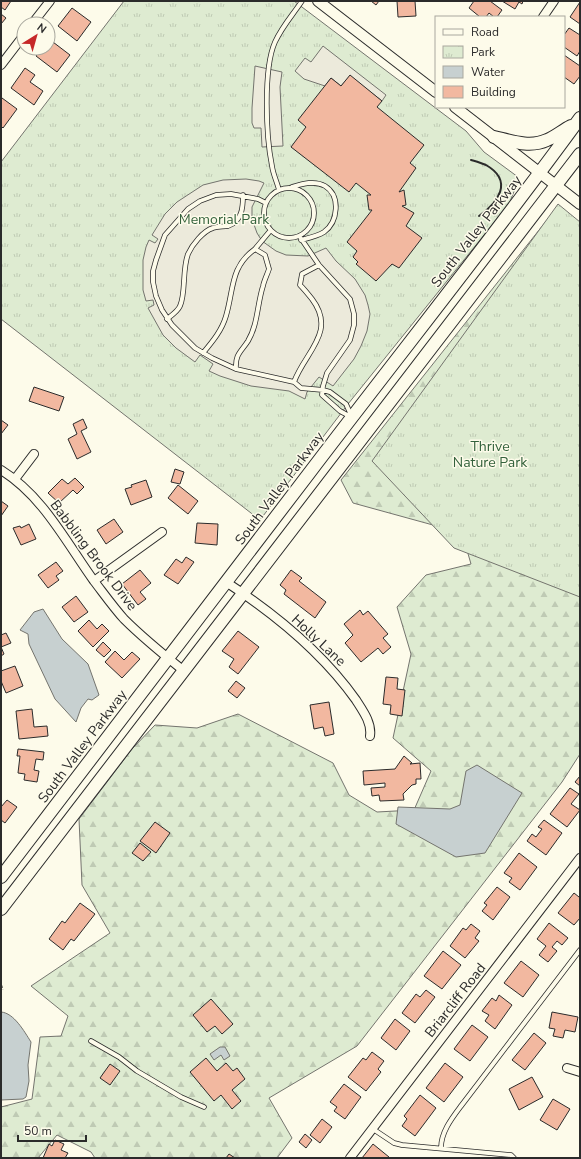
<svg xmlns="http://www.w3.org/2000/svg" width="581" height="1159" font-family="'Nunito Sans',sans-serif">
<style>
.forest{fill:url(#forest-firs);stroke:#74746e}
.park{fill:url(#park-tufts);stroke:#74746e}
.parking{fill:#eceadb;stroke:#74746e}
.water{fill:#c7d0d0;stroke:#74746e}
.building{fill:#f2b8a0;stroke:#2b2b2b}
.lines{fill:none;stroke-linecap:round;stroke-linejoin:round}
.service-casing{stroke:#2b2b2b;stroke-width:5.5}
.minor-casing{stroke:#2b2b2b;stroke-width:10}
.tertiary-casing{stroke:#2b2b2b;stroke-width:12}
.secondary-casing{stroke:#2b2b2b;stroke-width:14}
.service{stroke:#fdfbea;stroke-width:4}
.minor{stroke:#fdfbea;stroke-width:8}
.tertiary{stroke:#fdfbea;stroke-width:10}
.secondary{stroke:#fdfbea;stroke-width:12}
.fence{stroke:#2b2b2b;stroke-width:1;stroke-dasharray:5 2;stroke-linecap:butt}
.wall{stroke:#2b2b2b;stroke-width:2}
.labels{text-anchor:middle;stroke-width:3;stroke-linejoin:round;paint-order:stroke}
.park-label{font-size:14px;fill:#34623c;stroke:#fdfbea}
.street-label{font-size:14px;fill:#2b2b2b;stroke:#fdfbea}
</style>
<defs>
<pattern id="forest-firs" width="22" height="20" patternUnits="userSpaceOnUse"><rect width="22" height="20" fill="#deebd1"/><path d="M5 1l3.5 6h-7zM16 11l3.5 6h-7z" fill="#bfcab4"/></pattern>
<pattern id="park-tufts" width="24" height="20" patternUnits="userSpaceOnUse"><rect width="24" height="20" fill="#deebd1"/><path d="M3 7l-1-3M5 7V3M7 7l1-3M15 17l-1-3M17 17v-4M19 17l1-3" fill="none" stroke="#bfcab4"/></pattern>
</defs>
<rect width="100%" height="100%" fill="#fdfbea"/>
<path class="forest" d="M547 220 580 242V754L562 782 357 1046 269 1098 292 1138 277 1158H95L91 1152 57 1135 38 1158H1V1107L32 1099 40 1037 61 1036 68 1016 31 986 110 933 82 885 79 819 132 749 155 725 197 728 238 714 333 763 349 795 377 812 414 810 431 771 393 738 411 654 397 607 426 575 471 564 462 533 353 503 341 480Z"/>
<path class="park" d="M124 1H294L466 131 484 152 518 177 517 184 509 204 348 404 260 520 1 319V162Z
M558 204 580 222V597L454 548 372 461Z"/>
<path class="parking" d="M323 46 386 95 382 101 350 76 341 86 331 78 325 86 304 79 295 71 305 58 311 62Z
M255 66 282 72 280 87 283 146 262 147 261 128H254L252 123V108Z
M246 179 259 181 264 183 252 207V219L257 233 262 241 276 251 286 255 308 256 326 248 336 261 355 279 365 295 368 305 370 314 367 331 361 346 354 359 333 386 319 377 307 392 305 399 289 391 251 386 220 376 209 371 213 364 200 355 195 362 176 348 163 335 148 308 154 305 153 300 146 301 143 290V260L146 247 149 240 155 243 158 239 152 235 165 214 177 202 203 185 223 180Z"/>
<path class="water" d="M43 609 62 639 88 664 99 695 92 700 88 699 81 708 76 722 55 699 29 644 28 634 20 630 34 612Z
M477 765 522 793 485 853 456 857 396 824 398 807 450 809 460 805 466 771Z
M1 1012C14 1013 24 1031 31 1042L28 1065 29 1081 26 1097 23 1099 1 1100Z
M220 1047H225L230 1056 224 1060 221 1055 214 1060 210 1054Z"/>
<path class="building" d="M1 1H11L5 10 1 7Z
M371 1H379L376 5Z
M397 1H415L416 16 398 17Z
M474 1H490L502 10 497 17H494L489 13 486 17H480L469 8Z
M502 1H523L522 4 519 2 515 9Z
M580 2V24L570 17Z
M72 8 91 22 77 41 58 26Z
M1 14 6 18 1 24Z
M569 28 580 35V51L577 56 564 47V35Z
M49 39 70 55 57 72 36 56 42 48H48Z
M564 55 580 66V76L574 84 564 77Z
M25 68 35 75 30 82 43 91 34 105 11 88Z
M350 75 382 101 377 107 424 145 410 163 416 168 399 192 404 190 406 205 402 206 414 213 406 226 422 238 399 268 392 264 376 281 356 264 358 262 353 257 357 251 347 242 372 210H369L367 195H371L356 183 349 192 291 147 306 127 298 120 331 78 341 86Z
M2 98 17 109 3 128 1 126V100Z
M34 387 64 397 59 411 29 401Z
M83 419 87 428 81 431 91 452 77 459 68 439 77 434 73 424Z
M1 420 8 425 1 434Z
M175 469 184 472 180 484 171 482Z
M75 478 84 487 77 494 73 490 59 503 48 493 62 479 68 484Z
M146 480 152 497 131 505 125 489 132 487 131 485Z
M178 485 198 501 188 514 168 498Z
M1 501 8 506 1 516Z
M114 519 123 532 106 544 97 530Z
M197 523 218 524 217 545 195 543Z
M29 524 36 539 21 545 13 528 20 526 21 528Z
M186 557 194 562 178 584 164 575 176 559 182 563Z
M56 562 63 571 56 576 59 580 48 588 38 575Z
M140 570 151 583 140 592 146 599 138 605 122 584Z
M291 570 302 578 299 581 326 602 315 618 284 594 286 590 280 585Z
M76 596 88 612 74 622 62 607Z
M360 610 363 615 368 611 388 634 383 638 391 647 383 654 378 648 361 662 345 643 353 635 344 624Z
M89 620 97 629 102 624 109 631 93 647 78 631Z
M238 631 259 647 238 674 229 667 234 659 222 651Z
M6 633 11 643 1 647 4 654 1 656V635Z
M103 642 111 650 104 657 96 650Z
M115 651 124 660 132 652 140 659 122 678 105 662Z
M15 666 23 686 6 693 1 681V671Z
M386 677 398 678 397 689 405 690 402 716 390 714 391 705 383 704Z
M236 681 245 688 237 698 228 691Z
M329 702 334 734 325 736 323 727 314 729 310 705Z
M32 709 34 727 47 726 48 736 19 739 16 711Z
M18 749 44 752 43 760 36 759 34 770 39 771 37 782 24 780 25 774 18 773 20 756H17Z
M404 756 412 763 410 764 420 763 421 779H416V784L412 785 403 794 404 800 380 801 379 795 372 796 371 788 385 787V783L364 785 363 771 395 769Z
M580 776V786L575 782Z
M570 788 579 794 571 804 580 810 567 827 550 814Z
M7 800 17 807 5 823 1 820V807Z
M544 820 562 833 546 855 527 841 532 834 536 837 542 829 538 827Z
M155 822 170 833 156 853 140 841Z
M140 843 151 852 143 861 132 853Z
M519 853 537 867 520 890 509 882 512 878 504 873Z
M497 887 510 897 493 920 482 911 487 905 484 903Z
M574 893 579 897 580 896V918L574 925 558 913Z
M80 903 95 914 74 941 71 939 63 950 49 939 62 921 65 923Z
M549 923 568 938 562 945 557 941 552 947 557 951 548 962 539 955 546 946 537 939Z
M471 924 480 931 475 938 479 941 465 958 450 946 463 928 466 930Z
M443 951 461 965 442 989 424 976Z
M521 961 539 975 523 997 504 983Z
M426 990 435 997 415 1023 402 1013 416 994 420 997Z
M499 995 512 1005 495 1029 485 1021 489 1015 482 1011 492 998 496 1001Z
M211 999 233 1024 222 1034 215 1026 207 1032 193 1015Z
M552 1012 578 1017 575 1032 565 1030 563 1038 553 1036 555 1029 549 1028Z
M395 1019 410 1031 396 1050 381 1038Z
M472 1025 488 1037 470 1061 454 1049Z
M534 1033 546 1043 525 1070 512 1060Z
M372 1052 384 1061 378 1069 381 1072 366 1091 348 1077 363 1058 366 1060Z
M206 1058 217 1071 226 1063 233 1071 237 1068 245 1079 232 1090 241 1101 232 1109 221 1095 214 1101 190 1072Z
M445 1063 463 1077 444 1102 426 1088Z
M110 1064 120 1071 110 1085 100 1078Z
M532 1077 543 1097 519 1110 509 1089Z
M344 1084 361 1097 345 1119 334 1111 337 1107 330 1102Z
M420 1095 436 1108 415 1136 402 1126 407 1119 404 1116Z
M553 1099 570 1109 557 1130 540 1120Z
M322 1119 332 1127 320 1143 310 1135Z
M305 1134 312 1140 306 1148 299 1142Z
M55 1140 64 1144 61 1150 68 1153 65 1158H43L49 1144 52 1146Z
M373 1144 389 1157 388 1158H362Z
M229 1154 235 1158H226Z"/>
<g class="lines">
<defs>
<path id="service" d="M292 187C302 184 315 180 325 186 341 196 338 222 324 232 318 236 309 238 301 240
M264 213a25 25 0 1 1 50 0a25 25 0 1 1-50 0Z
M279 190C277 182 273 174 272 166 266 137 263 69 275 42 283 25 292 16 302 1
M270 231 255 249 265 255 269 269C267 275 264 281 263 286 257 305 258 324 248 341 241 352 235 354 236 369L294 382
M300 237 319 265 350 299 354 314V325L350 340 327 373 323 386 322 395 340 411 351 417
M319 265 302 274 300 285C304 289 308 294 312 299 337 332 305 352 294 382L301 388 323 390 330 392 346 404 351 415
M167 319C172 315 178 311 180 306 186 293 182 270 188 254 192 245 203 231 213 228 218 226 223 227 228 226 242 221 243 208 243 195
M203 353C213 341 222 330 226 316 234 289 230 267 255 249
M236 369 212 358 195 348 172 325 162 310 156 296 153 282V271L156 260 165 235 188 209 200 201 216 195 231 194 258 199 266 203
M91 1041 119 1057 137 1071 181 1097 204 1107
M373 1129 394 1143 402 1145 511 1155 514 1158
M441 1148C441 1132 452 1118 461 1106L580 950"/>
<path id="minor" d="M543 17 554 1
M32 24 50 1
M1 65 24 35
M1 470C43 496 66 542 94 581 104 594 114 608 124 619 143 638 164 655 184 671
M15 479 34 454
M94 581 162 532
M226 582C275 614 322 652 356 700 363 711 372 723 370 736
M567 1068 580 1072
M350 1158 580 858"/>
<path id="tertiary" d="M318 1 436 92
M455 107 580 204"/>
<path id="secondary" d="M494 137C511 141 530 148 547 140 555 137 563 130 571 126
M1 877 307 476C398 356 492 239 580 118
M1 909 580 154"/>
</defs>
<use href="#service" class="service-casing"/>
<use href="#minor" class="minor-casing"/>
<use href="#tertiary" class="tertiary-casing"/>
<use href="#secondary" class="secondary-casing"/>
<use href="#service" class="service"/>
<use href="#minor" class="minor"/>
<use href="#tertiary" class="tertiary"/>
<use href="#secondary" class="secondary"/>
<path class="fence" d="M1 983 3 990"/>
<path class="wall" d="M471 160C476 161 481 163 486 165 514 181 498 203 479 216"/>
</g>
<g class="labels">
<g class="park-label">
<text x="224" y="224">Memorial Park</text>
<text x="490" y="451">Thrive<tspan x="490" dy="16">Nature Park</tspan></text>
</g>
<g class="street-label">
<text transform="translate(476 231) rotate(-52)" y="5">South Valley Parkway</text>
<text transform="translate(279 488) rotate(-53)" y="5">South Valley Parkway</text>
<text transform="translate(94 555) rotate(53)" y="5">Babbling Brook Drive</text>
<text transform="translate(319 640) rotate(43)" y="5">Holly Lane</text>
<text transform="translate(82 746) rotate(-53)" y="5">South Valley Parkway</text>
<text transform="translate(455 1000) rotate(-52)" y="5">Briarcliff Road</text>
</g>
</g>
<rect width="581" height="1159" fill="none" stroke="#2b2b2b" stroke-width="4"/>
<rect x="435" y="16" width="130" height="92" fill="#fdfbea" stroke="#a9a89e"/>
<rect x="443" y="29" width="20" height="6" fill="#fdfbea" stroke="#a9a89e"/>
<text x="471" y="36" font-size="12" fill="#2b2b2b">Road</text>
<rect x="443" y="46" width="20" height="12" fill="url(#park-tufts)" stroke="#a9a89e"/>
<text x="471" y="56" font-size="12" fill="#2b2b2b">Park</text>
<rect x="443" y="66" width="20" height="12" fill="#c7d0d0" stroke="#a9a89e"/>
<text x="471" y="76" font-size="12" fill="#2b2b2b">Water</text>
<rect x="443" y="86" width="20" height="12" fill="#f2b8a0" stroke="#a9a89e"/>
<text x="471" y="96" font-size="12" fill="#2b2b2b">Building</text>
<g transform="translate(36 36) rotate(37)"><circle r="19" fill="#fdfbea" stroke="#a9a89e"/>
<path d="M0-3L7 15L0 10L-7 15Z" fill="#c62828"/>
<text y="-6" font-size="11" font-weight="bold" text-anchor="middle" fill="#2b2b2b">N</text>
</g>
<path d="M18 1135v6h68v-6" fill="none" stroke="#2b2b2b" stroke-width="2"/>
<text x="24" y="1135" font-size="12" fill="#2b2b2b" stroke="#fdfbea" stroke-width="3" paint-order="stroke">50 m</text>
</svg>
